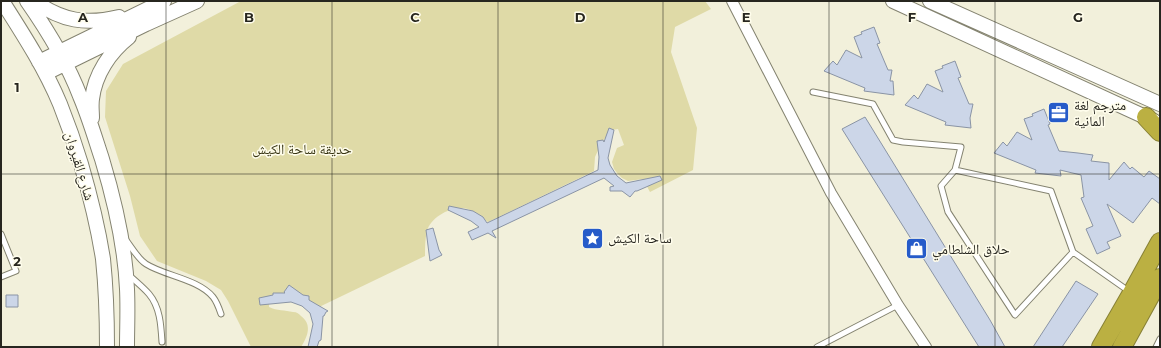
<svg xmlns="http://www.w3.org/2000/svg" width="1161" height="348" font-family="Montserrat,'Noto Naskh Arabic',sans-serif">
<style>
.green{fill:#dfdaa7}
.building{fill:#ccd6e8;stroke:#8a94a5}
.lines{fill:none;stroke-linecap:round;stroke-linejoin:round}
.lane-casing{stroke:#848370;stroke-width:7}
.street-casing{stroke:#848370;stroke-width:12}
.secondary-casing{stroke:#848370;stroke-width:16}
.highway-casing{stroke:#878036;stroke-width:20}
.lane{stroke:#fff;stroke-width:5}
.street{stroke:#fff;stroke-width:10}
.secondary{stroke:#fff;stroke-width:14}
.highway{stroke:#bbb042;stroke-width:18}
.grid{fill:none;stroke:#27261f;stroke-width:1;stroke-opacity:0.55}
.labels{text-anchor:middle;stroke-width:3;stroke-linejoin:round;paint-order:stroke}
.poi-label{font-size:14px;fill:#27261f;stroke:#fffdec;text-anchor:start}
.park-label{font-size:14px;fill:#373412;stroke:#fffdec}
.street-label{font-size:14px;fill:#27261f;stroke:#fffdec}
.grid-label{font-size:13px;text-anchor:middle;font-weight:bold;fill:#27261f;stroke:#fffdec;stroke-width:3;stroke-linejoin:round;paint-order:stroke}
</style>
<rect width="100%" height="100%" fill="#f2f0db"/>
<path class="green" d="M241 1H705L711 9 675 27 671 52 697 128 693 170 650 192 643 179 628 181 622 178 617 173 614 169 612 162 617 148 624 145 618 129 612 130 607 135 600 146 595 157 594 171 488 222C483 218 476 212 470 210 456 203 431 216 427 231 425 239 425 248 425 256L317 308 302 297 269 301V307C277 311 285 310 293 312 297 312 299 314 301 316 313 325 307 337 301 347H251L228 301 221 290 206 281 157 261 140 236 130 196 105 117 106 91 123 64Z"/>
<path class="building" d="M874 27 880 43 877 44 888 70H892L890 81H893L894 95 864 91 865 88 824 71 833 61 837 65 846 50 862 58 854 37 862 34 861 32Z
M955 61 961 77 958 78 969 104H973L970 118 971 128 945 125 946 122 905 105 914 95 918 99 927 84 943 92 935 71 943 68 942 66Z
M1044 109 1050 124 1048 125 1059 151 1078 153 1093 155 1091 161 1109 163V180L1124 162 1130 169 1132 167 1144 177 1149 171 1160 179V204L1152 198 1133 223 1107 204 1121 236 1107 242 1110 248 1097 254 1086 229 1093 226 1081 198 1084 197 1081 175 1060 170 1061 176 1035 173 1036 170 994 153 1003 142 1007 146 1017 132 1032 140 1024 119 1033 116 1032 114Z
M865 117 990 320 1005 347H979L842 129Z
M609 128 614 130 608 158 610 165 617 176 626 183 660 176 662 180 637 191H635L630 197 622 191H610V187L614 186 604 178 492 231 496 238 488 233 472 240 468 232 479 227 471 221 448 210 449 206 473 211 483 217 487 223 598 170 599 157 597 141 603 140 604 142Z
M433 228 439 250 442 255 430 261 426 230Z
M1076 281 1098 294 1062 347H1033Z
M289 285 303 295 309 296V300L328 311 326 312 324 316H323L321 340 319 341 317 347H308L313 324 310 313 302 306 291 302 260 305 259 298 273 295V293H285L284 292Z
M6 295H18V307H6Z"/>
<g class="lines">
<defs>
<path id="lane" d="M813 92 873 104 893 140 903 142 961 147 955 170
M1 234 16 271 1 277
M126 240C132 248 138 259 146 264 165 276 198 279 213 297 217 302 219 308 221 314
M1073 252 1015 315 948 212 941 186 955 170 1051 191 1073 252 1130 292
M128 274C135 281 143 287 149 294 160 307 161 325 162 342
M817 347 898 305
M1156 347 1160 339"/>
<path id="street" d="M732 1 831 193 898 305 926 347"/>
<path id="secondary" d="M2 1C23 34 45 68 60 104 68 124 75 144 81 164 90 195 98 227 103 259 106 288 107 318 107 347
M27 1C48 31 67 62 80 96 89 117 95 138 102 159 115 202 125 244 127 289 128 309 127 328 127 347
M34 1C62 21 86 25 119 17
M893 1 1154 121
M930 1 1160 104
M39 62 164 1
M46 73 146 24 197 1
M92 118C92 112 91 105 92 99 95 74 110 52 129 37"/>
<path id="highway" d="M1146 117 1160 132
M1101 347 1132 293 1160 242
M1122 347 1160 278"/>
</defs>
<use href="#lane" class="lane-casing"/>
<use href="#street" class="street-casing"/>
<use href="#secondary" class="secondary-casing"/>
<use href="#highway" class="highway-casing"/>
<use href="#lane" class="lane"/>
<use href="#street" class="street"/>
<use href="#secondary" class="secondary"/>
<use href="#highway" class="highway"/>
</g>
<path class="grid" d="M166 1V347M332 1V347M498 1V347M663 1V347M829 1V347M995 1V347M1 174H1160"/>
<defs>
<symbol id="office-square" viewBox="-11 -11 22 22"><rect x="-9" y="-9" width="18" height="18" rx="4" fill="#265bc9" stroke="#fffdec"/><path d="M-6-3h4V-5.5h4V-3h4V5H-6ZM-1-4.5V-3h2v-1.5ZM-6 0V1H6V0Z" fill="#fff"/></symbol>
<symbol id="sight-square" viewBox="-11 -11 22 22"><rect x="-9" y="-9" width="18" height="18" rx="4" fill="#265bc9" stroke="#fffdec"/><path d="M0-6L1.8-2.2L6-1.7L2.9 1.2L3.7 5.4L0 3.3L-3.7 5.4L-2.9 1.2L-6-1.7L-1.8-2.2Z" fill="#fff"/></symbol>
<symbol id="shop-square" viewBox="-11 -11 22 22"><rect x="-9" y="-9" width="18" height="18" rx="4" fill="#265bc9" stroke="#fffdec"/><path d="M-5-2.5h2.3a2.7 3.5 0 0 1 5.4 0H5L5.5 6h-11ZM-1.5-2.5h3a1.5 2.3 0 0 0-3 0Z" fill="#fff"/></symbol>
</defs>
<g fill-rule="evenodd">
<use href="#office-square" x="1046" y="100" width="25" height="25"/>
<use href="#sight-square" x="580" y="226" width="25" height="25"/>
<use href="#shop-square" x="904" y="236" width="25" height="25"/>
</g>
<g class="labels">
<g class="poi-label">
<text x="1074" y="110">مترجم لغة<tspan x="1074" dy="16">المانية</tspan></text>
<text x="608" y="243">ساحة الكيش</text>
<text x="932" y="254">حلاق الشلطامي</text>
</g>
<g class="park-label">
<text x="302" y="154">حديقة ساحة الكيش</text>
</g>
<g class="street-label">
<text transform="translate(80 166) rotate(73)" y="5">شارع القيروان</text>
</g>
</g>
<g class="grid-label">
<text x="83" y="22">A</text>
<text x="249" y="22">B</text>
<text x="415" y="22">C</text>
<text x="580" y="22">D</text>
<text x="746" y="22">E</text>
<text x="912" y="22">F</text>
<text x="1078" y="22">G</text>
<text x="17" y="92">1</text>
<text x="17" y="266">2</text>
</g>
<rect width="1161" height="348" fill="none" stroke="#27261f" stroke-width="4"/>
</svg>
